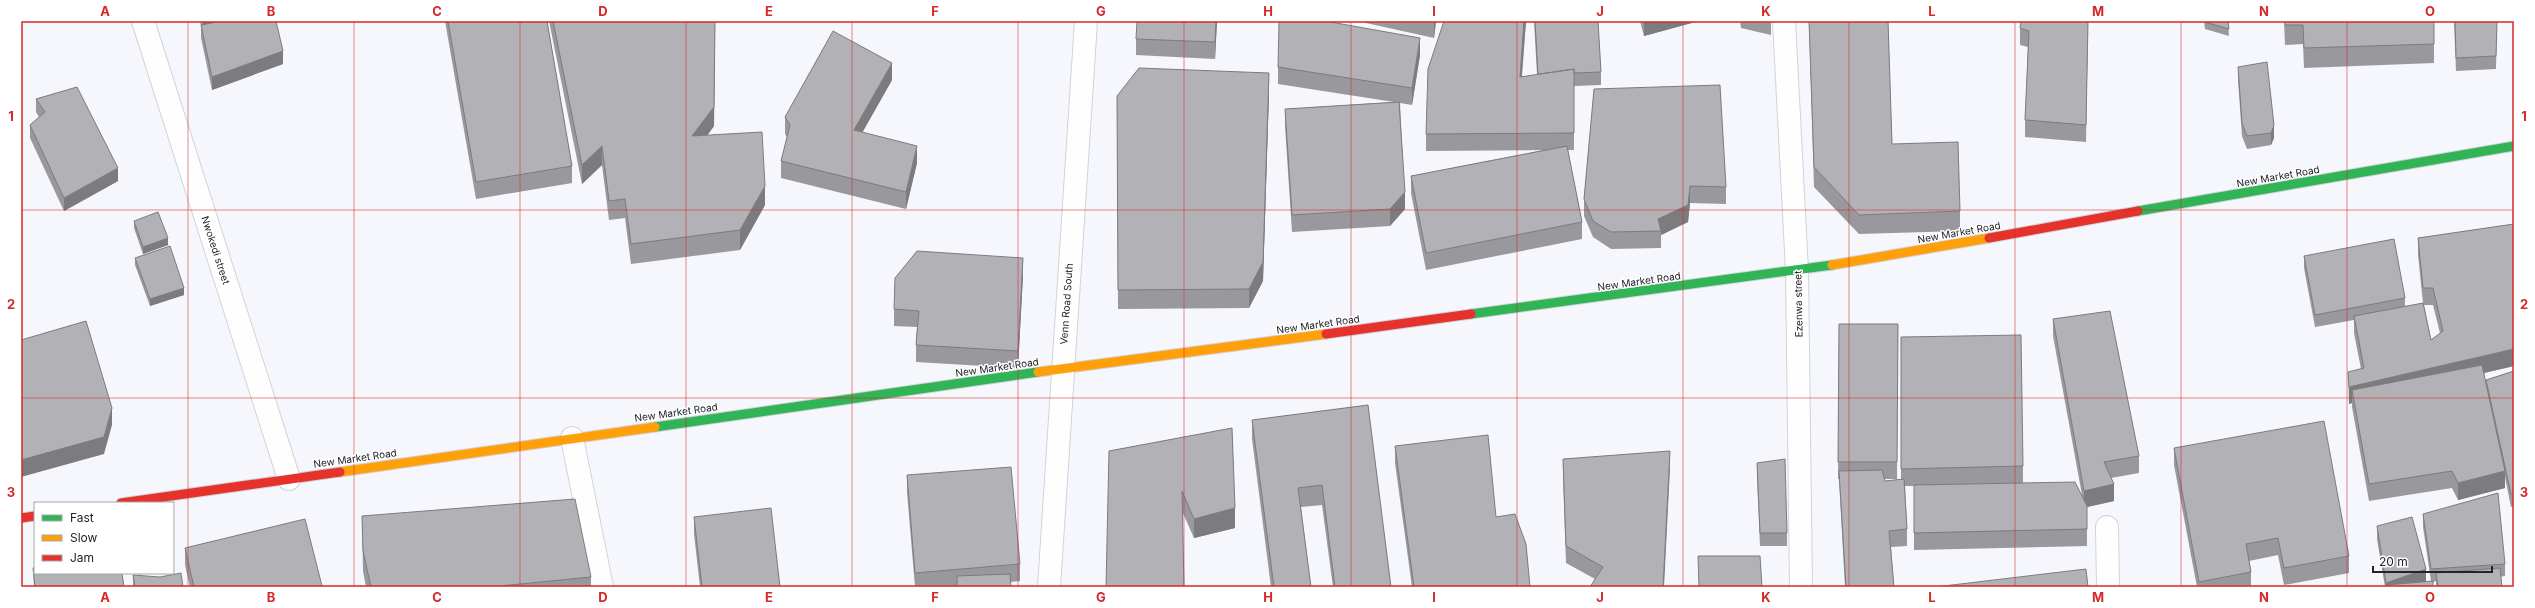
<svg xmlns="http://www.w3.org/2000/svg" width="2535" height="608" font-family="Inter,sans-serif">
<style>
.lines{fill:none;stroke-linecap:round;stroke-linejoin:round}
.lane-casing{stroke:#d2d3d8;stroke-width:24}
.street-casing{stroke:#d2d3d8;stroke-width:24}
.fast-casing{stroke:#d2d3d8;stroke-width:11}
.slow-casing{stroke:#d2d3d8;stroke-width:11}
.jam-casing{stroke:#d2d3d8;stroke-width:11}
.lane{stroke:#fefeff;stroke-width:22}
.street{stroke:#fefeff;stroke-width:22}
.fast{stroke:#30b455;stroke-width:9}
.slow{stroke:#ff9f0a;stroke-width:9}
.jam{stroke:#e5322d;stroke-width:9}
.wall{fill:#98989d;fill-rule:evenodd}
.shaded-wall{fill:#7c7c7f}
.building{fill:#b1b1b6;stroke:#7c7c7f}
.grid{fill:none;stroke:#d62828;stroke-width:1;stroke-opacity:0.55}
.labels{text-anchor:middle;stroke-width:3;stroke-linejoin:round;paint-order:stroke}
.street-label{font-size:10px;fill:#222428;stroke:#fff}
.neatline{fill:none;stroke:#d62828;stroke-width:1.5}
.grid-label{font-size:13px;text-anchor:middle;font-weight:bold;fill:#d62828}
</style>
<rect width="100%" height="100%" fill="#f5f7fc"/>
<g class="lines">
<defs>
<path id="lane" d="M572 438 602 587"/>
<path id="street" d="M143 21 289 479
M1784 21 1797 271 1801 587
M2107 527 2108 587
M1049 587 1086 21"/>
<path id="fast" d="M2138 211 2514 146
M1471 314 1832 265
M655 427 1038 372"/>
<path id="slow" d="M1832 265 1989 238
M1038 372 1326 334
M340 472 655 427"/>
<path id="jam" d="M1989 238 2138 211
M1326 334 1471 314
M121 503 340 472
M21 518 35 516"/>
</defs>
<use href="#lane" class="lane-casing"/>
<use href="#street" class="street-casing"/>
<use href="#fast" class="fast-casing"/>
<use href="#slow" class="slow-casing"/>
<use href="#jam" class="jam-casing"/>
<use href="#lane" class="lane"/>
<use href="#street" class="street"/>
<use href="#fast" class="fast"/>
<use href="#slow" class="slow"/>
<use href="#jam" class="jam"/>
</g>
<path class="wall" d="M200 21H276L283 64 212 90 201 38V26Z
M445 21H547L572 166V183L476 199Z
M549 21H715L714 126 707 136 765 205 740 250 631 264 625 218 609 220 602 165 582 184Z
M1217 21 1215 59 1136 55V39Z
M1357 21H1436L1434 38Z
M1444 21H1526L1522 77 1537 75 1534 21H1598L1601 72V85L1574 86V150H1568L1582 222V239L1426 270 1411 193V176L1544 150 1426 151V134Z
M1640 21H1699L1644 36Z
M1740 21H1771V35L1741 28Z
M1809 21H1888L1892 144 1960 211V231L1859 234 1814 187Z
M2088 21 2086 142 2025 137V120L2028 47 2020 45V28Z
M2204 21H2228L2229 36 2205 29Z
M2284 21H2434V63L2304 68 2303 44 2285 45Z
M2454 21H2497L2496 69 2456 71Z
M1420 55 1412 105 1400 103 1405 209 1390 226 1292 232 1285 126V109L1394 102 1278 84V67Z
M2238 67 2274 138 2271 145 2247 149 2242 136 2238 80Z
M892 80 862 133 917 163 906 209 781 178V161L787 137 785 134V117Z
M1594 89 1726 187V204L1690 203 1688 222 1661 235V248L1611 249 1593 237 1584 216V199Z
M1269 92 1263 281 1249 308 1118 309 1117 96Z
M36 99 118 181 64 211 30 138V125L39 117 36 112Z
M134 221 168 245 143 254 134 228Z
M2514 224V366L2484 373 2486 386V380L2514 371V506L2511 507 2505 477V488L2458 500 2452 488 2369 501 2352 407V403L2349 404 2348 372 2361 369 2354 333V320L2315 327 2304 268V256L2405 298V307L2423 303 2418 255V238ZM2424 305H2433L2440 333 2431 340Z
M135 258 184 295 150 306 135 265Z
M1023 275 1018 368 916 362V345L917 327 894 326V309Z
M2053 319 2139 456V473L2111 478 2114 501 2087 507V546L1914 550V486H1905L1907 529V546L1891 547 1894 587H1845L1839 479H1838L1839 324H1898L1897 479H1884L1885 481 1901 479V337L2023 466V483L2082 495 2053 336Z
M1368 405 1391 587H1333L1322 505 1301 507 1311 587H1271L1252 439V420Z
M1232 428 1235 528 1194 538 1182 511 1109 451Z
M1395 446 1496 517 1530 587H1412L1395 463Z
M2174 448 2349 556V573L2284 585 2278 555 2249 561 2251 572V587H2197L2174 465Z
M1563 459 1670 468 1595 579 1566 563 1563 476Z
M1757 463 1787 533V546H1760L1757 476Z
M907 475 1020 564V581L1010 582 1011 587H915L907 492Z
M2423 514 2505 564V576L2438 587H2436V581L2433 582V587H2385L2377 539V526L2426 582 2431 581 2423 527Z
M362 516 591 577V587H366L363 571Z
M694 517 780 587H700L694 534Z
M185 548 322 587H190L185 565Z
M33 568 124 587H34Z
M133 575 183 587H133Z"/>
<path class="shaded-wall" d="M203 21H248L203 30Z
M715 21 714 126 692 156V136Z
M1216 21H1217L1215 59V42Z
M1434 21H1436L1434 38Z
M1524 21H1526L1520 94V77Z
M1644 21H1699L1644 36Z
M1420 38V55L1412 105V88Z
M283 51V64L212 90V77Z
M892 63V80L854 147V130Z
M1269 73V92L1263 281 1249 308V289Z
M2274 125V138L2271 145V133Z
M602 146V165L582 184V165Z
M917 146V163L906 209V192Z
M118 168V181L64 211V198Z
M765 186V205L740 250V230Z
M1690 186V203L1688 222 1661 235V231L1658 219Z
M1405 192V209L1390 226V209Z
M168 238V245L143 254V247Z
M1023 258V275L1018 368V351Z
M184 288V295L150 306V299Z
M2514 349V366L2354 403 2352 390V403L2349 404V387Z
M112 408V425L104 454 21 477V460Z
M1670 451V468L1664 587H1663Z
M2505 471V488L2458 500V483Z
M2114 484V501L2087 507V546V529L2084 507V491Z
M1235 508V528L1194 538V519Z
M2426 569V582L2386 587V583Z"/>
<path class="building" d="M221 21H276L283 51 212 77 201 25Z
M448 21H547L572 166 476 182Z
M553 21H715L714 107 692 136 762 132 765 186 740 230 631 244 625 199 609 201 602 146 582 165Z
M1137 21H1216L1215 42 1136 39Z
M1279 21H1325L1420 38 1412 88 1278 67Z
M1444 21H1524L1520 77 1574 69V133L1426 134 1428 69Z
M1535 21H1598L1601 72 1574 73V69L1547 73 1538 74Z
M1809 21H1888L1892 144 1958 142 1960 211 1859 215 1814 167Z
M2021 21H2088L2086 125 2025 120 2029 31 2020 28Z
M2205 21H2228L2229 29 2205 22Z
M2284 21H2434V44L2304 48 2303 25H2285Z
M2455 21H2497L2496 56 2456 58Z
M833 31 892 63 854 130 917 146 906 192 781 161 790 125 785 117Z
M2267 62 2274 125 2271 133 2247 136 2242 123 2238 67Z
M1139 68 1269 73 1263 262 1249 289 1118 290 1117 96Z
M1720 85 1726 187 1690 186 1688 205 1658 219 1661 231 1611 232 1593 221 1584 199 1594 89Z
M77 87 118 168 64 198 30 125 45 112 36 99Z
M1399 102 1405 192 1390 209 1292 215 1285 109Z
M1567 146 1582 222 1426 253 1411 176Z
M158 212 168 238 143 247 134 221Z
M2514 224V349L2349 387 2348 372 2364 368 2354 316 2423 303 2431 340 2443 331 2433 288H2423L2418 238Z
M2394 239 2405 298 2315 315 2304 256Z
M170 246 184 288 150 299 135 258Z
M917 251 1023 258 1018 351 916 345 919 311 894 309 895 278Z
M2110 311 2139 456 2104 462 2114 484 2084 491 2053 319Z
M86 321 112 408 104 437 21 460V340Z
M1839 324H1898L1897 462H1838Z
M2021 335 2023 466 1901 469V337Z
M2482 365 2505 471 2458 483 2452 471 2369 484 2352 390Z
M2514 371V494H2511L2486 380Z
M1368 405 1391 587H1335L1322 485 1298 488 1311 587H1274L1252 420Z
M2324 421 2349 556 2284 568 2278 538 2246 544 2251 572 2199 582 2174 448Z
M1232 428 1235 508 1194 519 1182 491 1184 587H1106L1109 451Z
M1488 435 1496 517 1515 514 1526 544 1530 587H1414L1395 446Z
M1670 451 1663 587H1590L1603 567 1566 546 1563 459Z
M1785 459 1787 533H1760L1757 463Z
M1011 467 1020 564 915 573 907 475Z
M1882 470 1885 481 1904 479 1907 529 1889 531 1894 587H1846L1839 471Z
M2075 482 2087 506V529L1914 533V485Z
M2498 493 2505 564 2431 569 2423 514Z
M575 499 591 577 500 586V587H371L363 551 362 516Z
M771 508 780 587H702L694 517Z
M2412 517 2426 569 2386 583 2377 526Z
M305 519 322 586 319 587H194L185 548Z
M1698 556H1760L1762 587H1699Z
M35 567V573H122L124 587H35L33 568Z
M2500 568 2502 587H2438L2436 573Z
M2086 569 2088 587H1935Z
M181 573 183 587H135L133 575 160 577Z
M1010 574 1011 587H957V576Z
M2433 581V587H2386V585Z"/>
<path class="grid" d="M188 21V587M354 21V587M520 21V587M686 21V587M852 21V587M1018 21V587M1184 21V587M1351 21V587M1517 21V587M1683 21V587M1849 21V587M2015 21V587M2181 21V587M2347 21V587M21 210H2514M21 398H2514"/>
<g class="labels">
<g class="street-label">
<text transform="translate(2278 176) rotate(-10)" y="4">New Market Road</text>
<text transform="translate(1959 232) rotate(-10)" y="4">New Market Road</text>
<text transform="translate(216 250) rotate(72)" y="4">Nwokedi street</text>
<text transform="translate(1639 281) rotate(-8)" y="4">New Market Road</text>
<text transform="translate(1066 304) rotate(-86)" y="4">Venn Road South</text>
<text transform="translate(1798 304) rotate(-91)" y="4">Ezenwa street</text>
<text transform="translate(1318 324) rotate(-8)" y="4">New Market Road</text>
<text transform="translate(997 367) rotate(-8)" y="4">New Market Road</text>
<text transform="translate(676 412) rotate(-8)" y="4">New Market Road</text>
<text transform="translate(355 458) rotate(-8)" y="4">New Market Road</text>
</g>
</g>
<rect width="2535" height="608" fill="none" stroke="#ffffff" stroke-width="44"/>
<rect x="34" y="502" width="140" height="72" fill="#ffffff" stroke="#a7a7a9"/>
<rect x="42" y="515" width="20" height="6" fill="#30b455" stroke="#a7a7a9"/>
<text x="70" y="522" font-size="12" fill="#222428">Fast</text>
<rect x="42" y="535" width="20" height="6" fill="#ff9f0a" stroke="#a7a7a9"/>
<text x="70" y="542" font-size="12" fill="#222428">Slow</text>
<rect x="42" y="555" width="20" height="6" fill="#e5322d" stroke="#a7a7a9"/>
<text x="70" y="562" font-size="12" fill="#222428">Jam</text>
<path d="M2373 566v6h119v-6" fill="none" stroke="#222428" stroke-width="2"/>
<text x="2379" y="566" font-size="12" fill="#222428" stroke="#ffffff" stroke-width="3" paint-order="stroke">20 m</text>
<rect x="22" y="22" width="2491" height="564" class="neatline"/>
<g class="grid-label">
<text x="105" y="16">A</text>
<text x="271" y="16">B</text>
<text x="437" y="16">C</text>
<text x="603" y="16">D</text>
<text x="769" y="16">E</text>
<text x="935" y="16">F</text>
<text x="1101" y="16">G</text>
<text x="1268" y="16">H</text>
<text x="1434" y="16">I</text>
<text x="1600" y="16">J</text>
<text x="1766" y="16">K</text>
<text x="1932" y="16">L</text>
<text x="2098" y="16">M</text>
<text x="2264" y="16">N</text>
<text x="2430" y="16">O</text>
<text x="11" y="121">1</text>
<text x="2524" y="121">1</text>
<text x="11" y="309">2</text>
<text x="2524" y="309">2</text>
<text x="11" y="497">3</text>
<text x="2524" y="497">3</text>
<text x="105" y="602">A</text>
<text x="271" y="602">B</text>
<text x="437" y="602">C</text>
<text x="603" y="602">D</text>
<text x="769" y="602">E</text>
<text x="935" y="602">F</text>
<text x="1101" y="602">G</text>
<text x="1268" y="602">H</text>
<text x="1434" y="602">I</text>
<text x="1600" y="602">J</text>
<text x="1766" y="602">K</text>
<text x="1932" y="602">L</text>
<text x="2098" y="602">M</text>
<text x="2264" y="602">N</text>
<text x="2430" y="602">O</text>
</g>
</svg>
